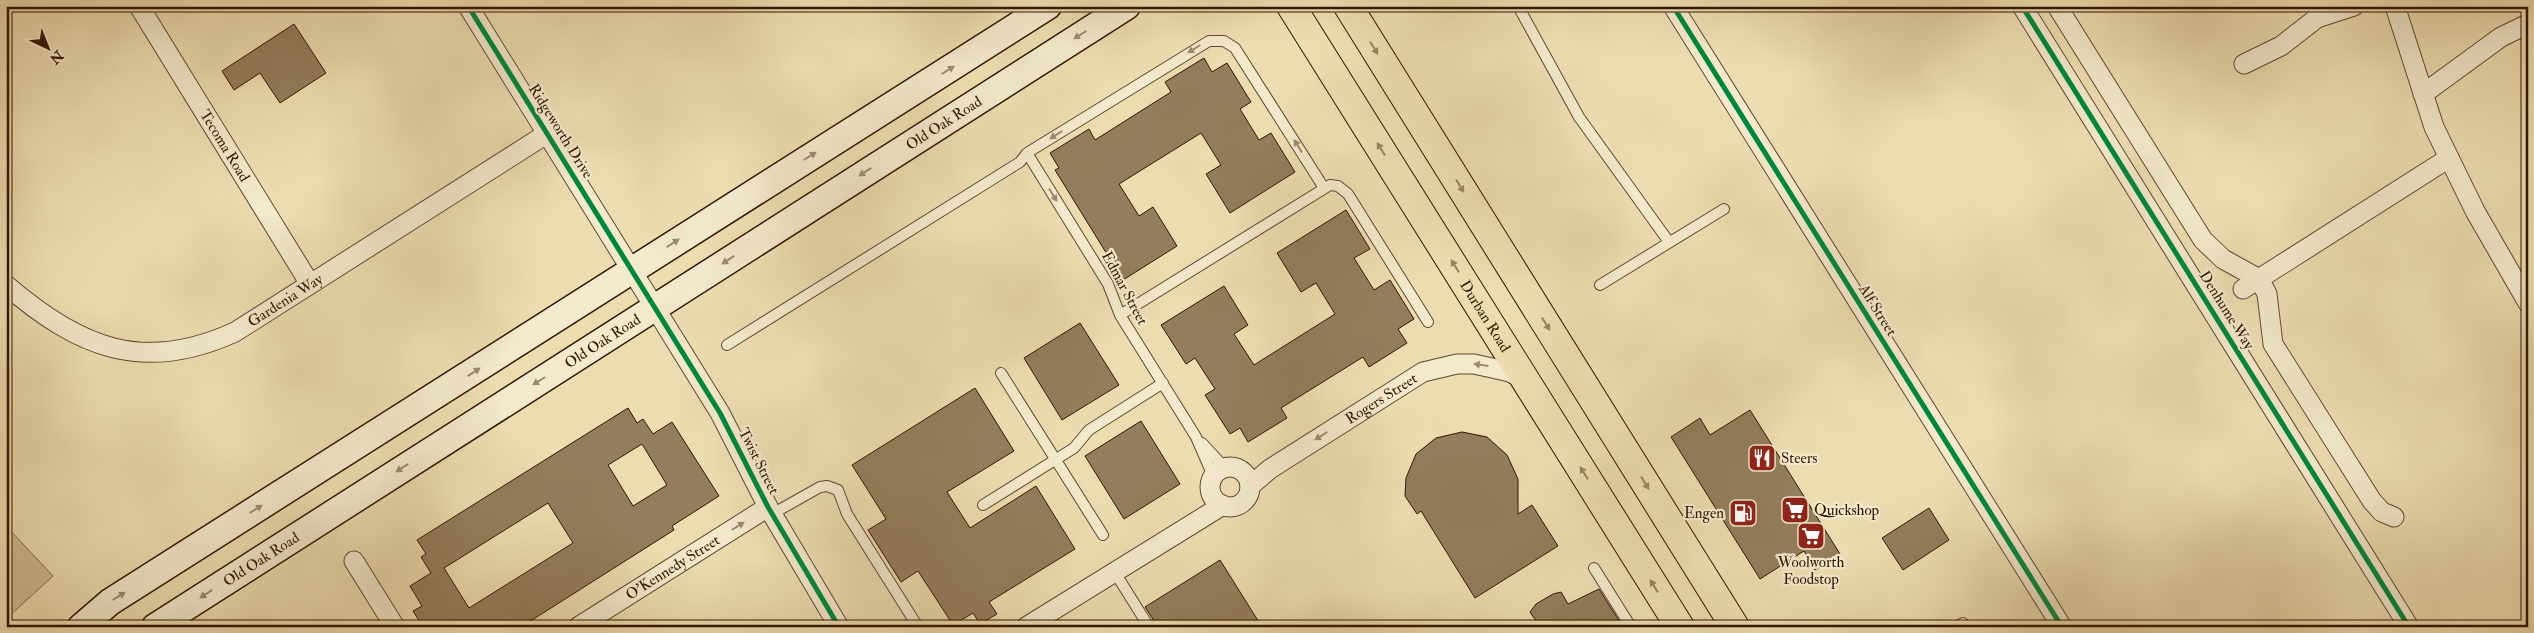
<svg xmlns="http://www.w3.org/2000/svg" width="2534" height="633" font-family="'IM FELL Double Pica',serif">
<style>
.green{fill:#ccbb92;stroke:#7f684a}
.building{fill:#937d5c;stroke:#321501;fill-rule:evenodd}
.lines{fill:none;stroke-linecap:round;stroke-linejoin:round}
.lane-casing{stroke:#60472d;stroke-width:12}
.street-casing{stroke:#60472d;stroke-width:21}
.secondary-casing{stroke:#321501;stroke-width:29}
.primary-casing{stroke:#321501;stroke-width:30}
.lane{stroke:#f3e9cc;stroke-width:10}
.street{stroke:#f3e9cc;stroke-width:19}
.secondary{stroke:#f3e9cc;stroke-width:26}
.primary{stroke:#ecddb0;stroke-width:28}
.cycleway-casing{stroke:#f3e9cc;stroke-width:8}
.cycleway{stroke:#00873e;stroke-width:5}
.oneway{fill:#9c8a71}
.oneway2{fill:#988361}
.labels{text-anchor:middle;stroke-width:4.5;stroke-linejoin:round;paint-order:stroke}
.street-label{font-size:15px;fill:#321501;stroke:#f3e9cc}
.poi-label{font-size:15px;fill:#321501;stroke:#f3e9cc;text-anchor:start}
</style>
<rect width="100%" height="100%" fill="#ecddb0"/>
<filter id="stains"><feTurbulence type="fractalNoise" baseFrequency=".004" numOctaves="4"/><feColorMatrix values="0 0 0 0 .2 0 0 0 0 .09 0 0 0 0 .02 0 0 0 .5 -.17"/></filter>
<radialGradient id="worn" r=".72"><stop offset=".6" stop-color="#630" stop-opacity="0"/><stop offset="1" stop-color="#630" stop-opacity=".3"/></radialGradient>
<path class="green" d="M6 526 53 576 6 619Z"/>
<path class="building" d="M294 24 326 73 280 103 260 73 234 90 222 71Z
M1204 58 1212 72 1227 63 1251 102 1240 109 1259 140 1271 133 1295 172 1230 213 1206 174 1221 165 1201 133 1119 184 1139 216 1153 207 1177 246 1123 280 1055 170 1059 168 1050 153 1089 129 1095 140 1171 92 1165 82Z
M1346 210 1370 249 1354 258 1374 290 1390 280 1414 319 1398 329 1407 343 1369 367 1363 357 1281 408 1287 418 1248 442 1240 428 1230 434 1205 395 1215 389 1195 358 1186 364 1161 325 1224 286 1248 325 1234 334 1254 365 1335 314 1316 283 1301 292 1277 253Z
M1080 323 1119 385 1062 420 1024 358Z
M975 388 1014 451 947 492 970 528 1036 486 1075 549 989 602 997 614 980 624 973 613 953 625 918 571 901 582 868 530 886 519 852 465Z
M628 408 637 423 643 419 653 434 672 422 719 496 672 526 674 530 521 627H423L413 611 422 606 410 586 431 573 421 557 426 554 417 540ZM642 444 667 485 633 506 608 465ZM548 503 573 543 469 608 444 568Z
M1750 410 1840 554 1815 570 1804 551 1760 579 1671 437 1700 418 1710 435Z
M1141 421 1180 484 1124 519 1085 456Z
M1462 432 1487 437 1507 455 1518 479V514L1532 505 1558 546 1475 598 1421 511 1417 514 1405 496 1406 478 1416 454 1436 438Z
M1929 508 1949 540 1903 570 1882 538Z
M1220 560 1262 627H1158L1145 607Z
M1599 589 1623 627H1540L1530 612 1536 604 1553 594 1561 592 1568 604Z"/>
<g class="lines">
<defs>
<path id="lane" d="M1518 6 1579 117 1669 242
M1027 153 1108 284 1120 315 1196 437 1213 476
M1600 285 1724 209
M1120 315 1330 185 1338 186 1348 194 1428 322
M727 345 1020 162 1027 153 1209 41H1224L1235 48 1324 188
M1001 373 1103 535
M1202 443 1225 468
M983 505 1074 448 1089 430 1163 383
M772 514 820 487 827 486 838 490 847 514 918 627
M1594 568 1631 627
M1114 571 1149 627
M1956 627 1963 623"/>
<g id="street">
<path id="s1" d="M139 6 310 284"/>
<path d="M468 6 720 413 768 507 839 627"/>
<path d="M1673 6 2062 627"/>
<path d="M2022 6 2409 627"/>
<path d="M2057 6 2203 240 2223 259 2259 279 2267 294 2273 344 2372 501 2382 512 2394 517"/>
<path d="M2395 6 2434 127 2475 211 2528 303"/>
<path d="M2244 64 2281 46 2317 18 2354 6"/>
<path d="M2423 94 2501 37 2528 24"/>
<path id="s2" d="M6 285C79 348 143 374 235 332L548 133"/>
<path d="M2243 289 2449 158"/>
<circle cx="1230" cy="487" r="20"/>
<path id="s3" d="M1250 486 1270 469 1423 372 1457 364H1474L1510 372 1526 381"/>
<path d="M354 561 395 627"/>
<path id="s4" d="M578 627 768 507"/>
<path d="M1026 627 1223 505"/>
</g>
<g id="secondary">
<path d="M81 627 110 602 1048 6"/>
<path id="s5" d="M155 627 1127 6"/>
</g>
<g id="primary">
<path id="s6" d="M1291 6 1680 627"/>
<path d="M1348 6 1735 627"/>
</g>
</defs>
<use href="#lane" class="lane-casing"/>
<use href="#street" class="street-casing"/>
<use href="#secondary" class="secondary-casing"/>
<use href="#primary" class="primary-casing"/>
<use href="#lane" class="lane"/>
<use href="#street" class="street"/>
<use href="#secondary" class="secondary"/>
<use href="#primary" class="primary"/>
<defs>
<path id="cycleway" d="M468 6 720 413 768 507 839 627
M1673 6 2062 627
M2022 6 2409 627"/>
</defs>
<use href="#cycleway" class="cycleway-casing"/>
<use href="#cycleway" class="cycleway"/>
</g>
<defs><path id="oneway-solid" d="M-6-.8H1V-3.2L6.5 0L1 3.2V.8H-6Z" transform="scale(1.25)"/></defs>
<g class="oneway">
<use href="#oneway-solid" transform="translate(1080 35) rotate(148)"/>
<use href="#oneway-solid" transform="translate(1194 49) rotate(148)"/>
<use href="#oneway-solid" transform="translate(948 70) rotate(-32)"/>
<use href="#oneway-solid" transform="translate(1056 135) rotate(148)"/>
<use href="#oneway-solid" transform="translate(1298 146) rotate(-122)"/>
<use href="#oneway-solid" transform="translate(810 156) rotate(-32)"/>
<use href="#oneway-solid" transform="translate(865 172) rotate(147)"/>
<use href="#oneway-solid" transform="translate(1053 195) rotate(58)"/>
<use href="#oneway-solid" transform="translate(673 243) rotate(-33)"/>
<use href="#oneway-solid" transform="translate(728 260) rotate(147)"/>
<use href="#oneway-solid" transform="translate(1481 365) rotate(-172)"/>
<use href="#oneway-solid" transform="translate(474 372) rotate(-33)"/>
<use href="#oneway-solid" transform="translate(539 381) rotate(148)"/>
<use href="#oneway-solid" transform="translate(1321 436) rotate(148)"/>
<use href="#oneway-solid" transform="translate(402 468) rotate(147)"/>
<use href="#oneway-solid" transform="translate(256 509) rotate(-32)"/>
<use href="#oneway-solid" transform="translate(738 526) rotate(-32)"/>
<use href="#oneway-solid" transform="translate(206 594) rotate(147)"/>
<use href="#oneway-solid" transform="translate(119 596) rotate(-32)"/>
</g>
<g class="oneway2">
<use href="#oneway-solid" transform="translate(1374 48) rotate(58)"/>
<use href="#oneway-solid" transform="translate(1381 149) rotate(-122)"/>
<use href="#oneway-solid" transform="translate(1460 186) rotate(58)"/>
<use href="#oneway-solid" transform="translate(1455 266) rotate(-122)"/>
<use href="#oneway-solid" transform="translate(1546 324) rotate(58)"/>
<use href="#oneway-solid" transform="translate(1584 473) rotate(-122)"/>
<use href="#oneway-solid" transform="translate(1645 483) rotate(58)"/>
<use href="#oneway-solid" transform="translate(1654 586) rotate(-122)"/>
</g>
<defs>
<symbol id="restaurant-square" viewBox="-11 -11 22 22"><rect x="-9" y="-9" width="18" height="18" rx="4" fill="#8f2418" stroke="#f3e9cc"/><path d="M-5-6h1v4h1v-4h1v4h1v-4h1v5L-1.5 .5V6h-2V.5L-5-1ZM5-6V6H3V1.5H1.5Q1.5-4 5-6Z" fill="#fff"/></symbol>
<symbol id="supermarket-square" viewBox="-11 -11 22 22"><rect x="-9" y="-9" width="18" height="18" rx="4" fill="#8f2418" stroke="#f3e9cc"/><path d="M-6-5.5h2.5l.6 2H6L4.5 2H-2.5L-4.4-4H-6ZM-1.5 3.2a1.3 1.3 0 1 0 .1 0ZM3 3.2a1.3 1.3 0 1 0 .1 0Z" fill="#fff"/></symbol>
<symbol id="fuel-square" viewBox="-11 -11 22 22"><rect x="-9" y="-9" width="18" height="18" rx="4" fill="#8f2418" stroke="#f3e9cc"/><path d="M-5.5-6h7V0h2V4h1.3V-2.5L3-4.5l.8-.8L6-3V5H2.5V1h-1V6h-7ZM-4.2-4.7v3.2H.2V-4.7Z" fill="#fff"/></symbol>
</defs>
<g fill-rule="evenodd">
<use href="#restaurant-square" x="1746" y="442" width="32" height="32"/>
<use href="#supermarket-square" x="1779" y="494" width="32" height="32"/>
<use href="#fuel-square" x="1727" y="497" width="32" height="32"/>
<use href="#supermarket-square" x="1795" y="520" width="32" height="32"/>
</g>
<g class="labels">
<g class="street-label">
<text dy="5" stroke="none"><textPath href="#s5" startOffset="936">Old Oak Road</textPath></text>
<text transform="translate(561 131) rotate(58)" y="5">Ridgeworth Drive</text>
<text dy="5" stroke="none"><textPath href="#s1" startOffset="164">Tecoma Road</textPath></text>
<text transform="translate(1125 288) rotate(62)" y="5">Edmar Street</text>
<text dy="5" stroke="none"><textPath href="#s2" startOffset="310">Gardenia Way</textPath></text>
<text transform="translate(1878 310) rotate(58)" y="5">Alf Street</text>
<text transform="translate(2227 310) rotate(58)" y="5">Denhume Way</text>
<text dy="5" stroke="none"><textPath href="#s6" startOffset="366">Durban Road</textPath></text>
<text dy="5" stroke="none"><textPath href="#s5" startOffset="531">Old Oak Road</textPath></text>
<text dy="5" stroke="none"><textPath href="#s3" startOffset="158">Rogers Street</textPath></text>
<text transform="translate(759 461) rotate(63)" y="5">Twist Street</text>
<text dy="5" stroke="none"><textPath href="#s5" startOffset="126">Old Oak Road</textPath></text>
<text dy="5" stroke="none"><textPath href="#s4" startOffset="112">O'Kennedy Street</textPath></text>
</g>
<g class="poi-label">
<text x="1781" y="463">Steers</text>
<text x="1814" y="515">Quickshop</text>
<text x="1724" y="518" text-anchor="end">Engen</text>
<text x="1811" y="567" text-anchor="middle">Woolworth<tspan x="1811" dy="17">Foodstop</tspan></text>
</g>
</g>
<rect width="2534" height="633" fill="none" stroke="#ecddb0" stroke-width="25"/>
<rect x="8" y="8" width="2519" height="618" fill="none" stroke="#321501" stroke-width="2.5"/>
<rect x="12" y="12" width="2509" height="608" fill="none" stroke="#321501"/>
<g transform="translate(48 48) rotate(137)" stroke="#f3e9cc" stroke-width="4" paint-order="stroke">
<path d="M0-4L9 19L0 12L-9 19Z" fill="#321501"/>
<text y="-8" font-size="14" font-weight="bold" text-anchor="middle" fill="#321501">N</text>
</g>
<rect width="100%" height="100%" filter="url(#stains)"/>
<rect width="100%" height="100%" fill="url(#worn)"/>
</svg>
